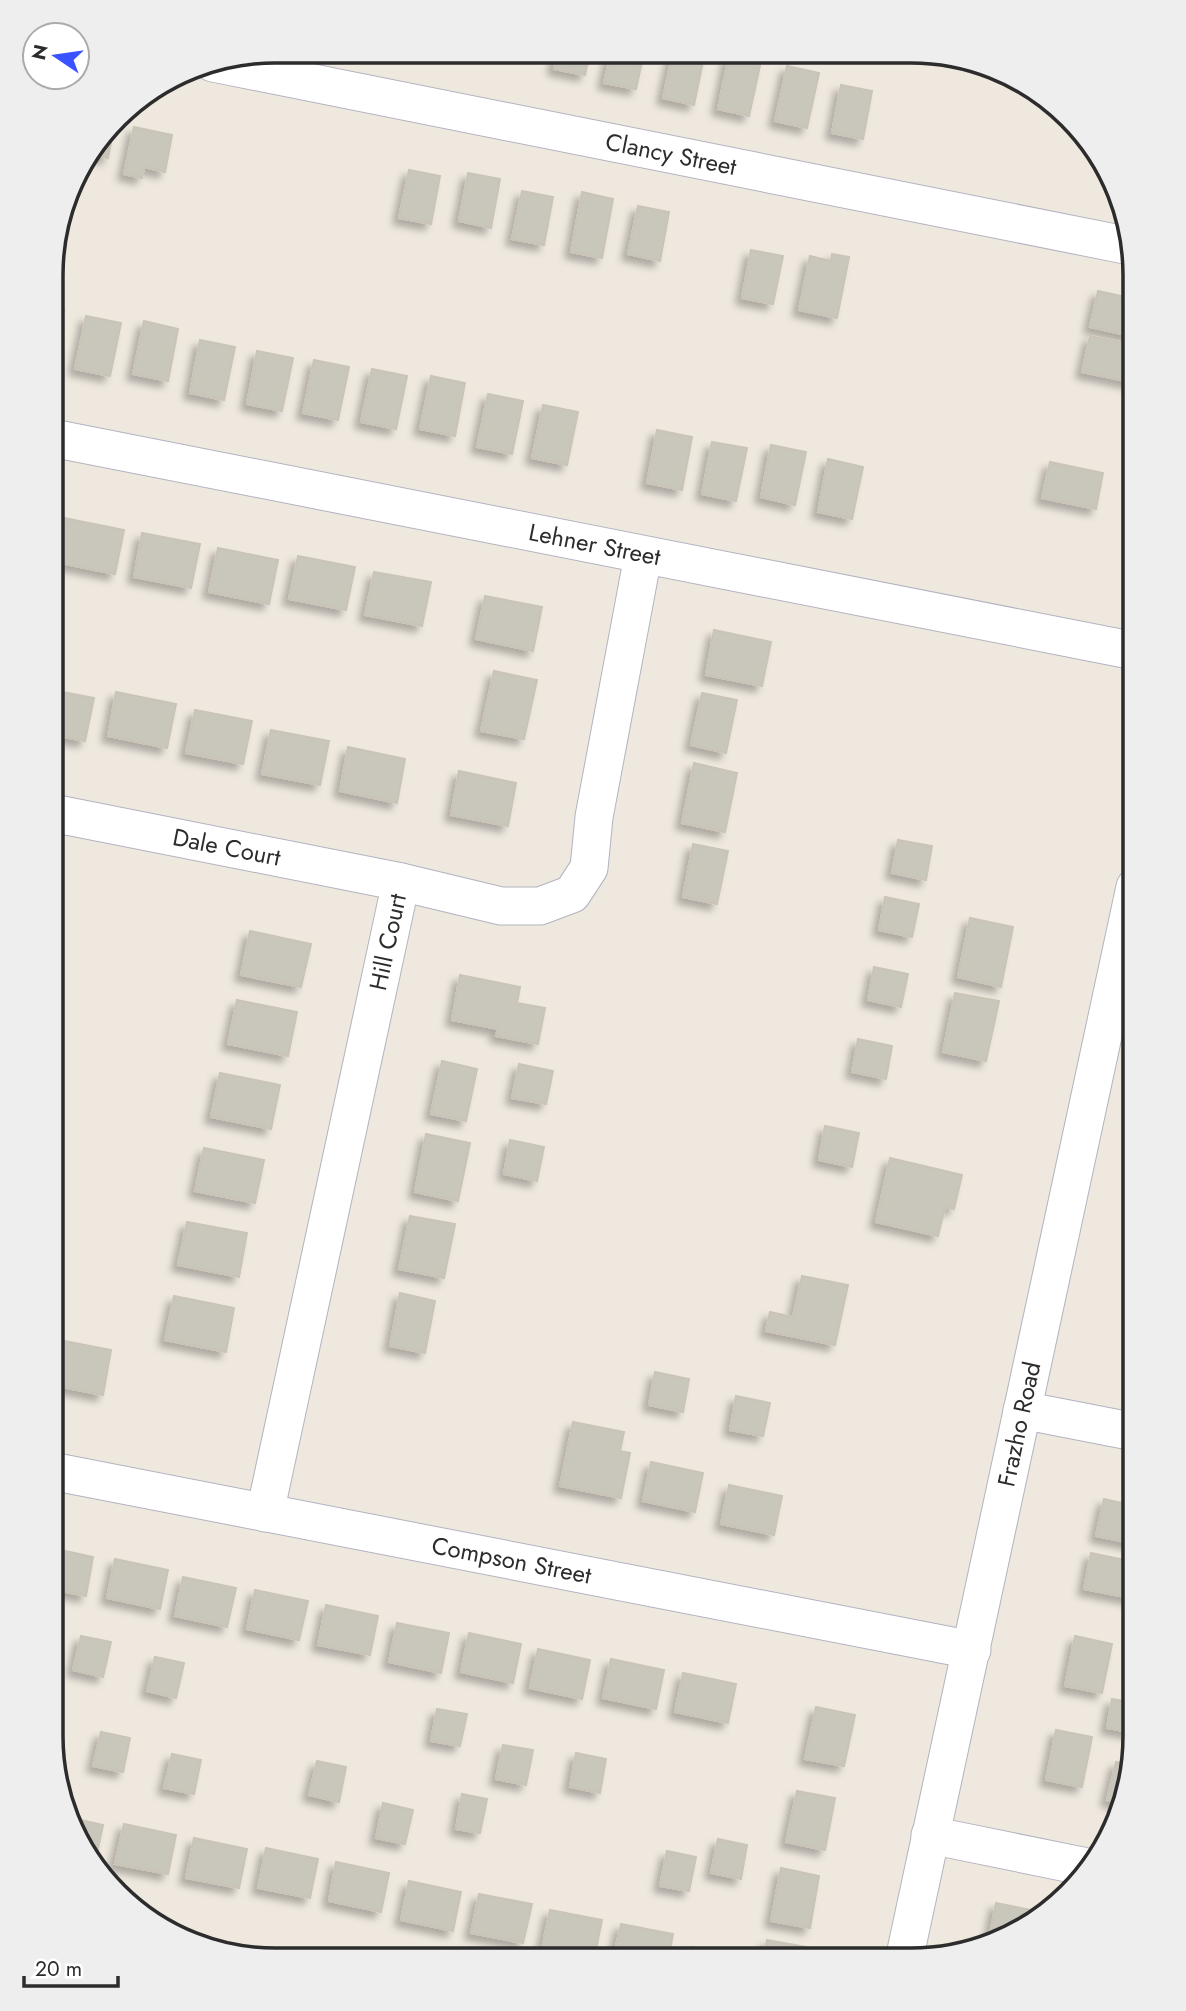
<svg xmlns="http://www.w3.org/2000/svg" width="1186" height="2011" font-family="Jost,sans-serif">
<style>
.building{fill:#c9c6bc;stroke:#cac4b7;stroke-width:2;filter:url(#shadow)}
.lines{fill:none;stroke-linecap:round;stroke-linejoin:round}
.minor-casing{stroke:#b2b3c0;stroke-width:39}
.minor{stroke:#fff;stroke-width:37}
.labels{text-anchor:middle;stroke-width:6;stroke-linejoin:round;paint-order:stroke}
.street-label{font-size:24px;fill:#2c2c2c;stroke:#fff}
.rim{fill:none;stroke:#2c2c2c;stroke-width:3.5}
</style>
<defs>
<filter id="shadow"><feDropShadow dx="-6" dy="6" stdDeviation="3.5" flood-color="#0004"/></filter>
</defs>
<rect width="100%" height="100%" fill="#eee8de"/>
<path class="building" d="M557 52H590L585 75 554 69Z
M611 52H644L636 89 604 83Z
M673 52H705L694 105 663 98Z
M729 55 761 61 749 116 718 109Z
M787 66 819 73 807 128 775 121Z
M841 85 872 91 863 139 832 133Z
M115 122 108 158 90 154Z
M134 127 172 135 165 172 144 167 142 178 124 174Z
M409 170 440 176 431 224 399 218Z
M468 173 500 179 491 228 459 221Z
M522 191 553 197 544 245 512 239Z
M582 192 613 199 602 258 571 252Z
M638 206 669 212 660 261 628 254Z
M751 250 783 256 773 304 742 298Z
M832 254 849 257 837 318 799 310 810 256 831 261Z
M1098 291 1135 299V337L1090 327Z
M53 308 64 310 53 363H52Z
M86 316 121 323 110 376 75 369Z
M144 321 178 329 168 381 133 374Z
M1090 336 1135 345V383L1082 372Z
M200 340 235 347 224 400 190 393Z
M257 351 293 358 282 411 247 404Z
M314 360 349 367 338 420 303 413Z
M372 369 407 376 396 429 361 422Z
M431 376 465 383 455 436 420 429Z
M488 394 523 401 512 454 477 447Z
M543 405 578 412 567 465 532 458Z
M657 430 692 437 682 490 647 483Z
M712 442 747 448 736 501 702 494Z
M771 445 806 452 795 505 761 497Z
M828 459 863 467 852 519 818 512Z
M1050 462 1103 473 1096 509 1042 498Z
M64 518 124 530 115 574 55 562Z
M142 533 200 544 191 588 134 577Z
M218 548 278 560 269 604 209 592Z
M298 556 355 567 346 610 289 599Z
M374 572 431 582 422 626 365 615Z
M485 596 542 607 533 651 476 639Z
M714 630 771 642 762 686 706 675Z
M494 671 537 680 524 739 481 731Z
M52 690 94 698 85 741 52 735Z
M116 692 176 704 167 748 108 736Z
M702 693 737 700 726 753 691 745Z
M195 710 252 721 243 764 186 753Z
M271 730 329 741 320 785 262 774Z
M348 747 405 759 397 803 340 791Z
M694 763 737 773 725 832 682 823Z
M459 771 516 783 508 826 451 815Z
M898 840 932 846 926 880 892 873Z
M693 844 728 851 717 904 683 897Z
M885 897 919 904 912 937 879 930Z
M970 918 1013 927 1001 987 958 977Z
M250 931 311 944 301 987 241 975Z
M874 967 908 974 901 1007 868 1000Z
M460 975 520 987 517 1003 545 1008 538 1044 496 1036 498 1029 452 1020Z
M955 993 999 1001 986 1061 943 1052Z
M237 1000 297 1012 288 1056 228 1044Z
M858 1039 892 1046 886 1079 852 1072Z
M442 1061 477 1069 466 1121 431 1114Z
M519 1064 553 1071 546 1104 512 1098Z
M220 1073 280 1085 271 1129 211 1117Z
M825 1126 859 1133 852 1167 819 1160Z
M426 1134 470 1143 458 1201 415 1192Z
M510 1140 544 1147 537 1181 504 1174Z
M204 1148 264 1160 255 1203 195 1191Z
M890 1158 962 1175 954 1209 945 1207 938 1236 876 1222Z
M410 1216 455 1224 444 1278 399 1269Z
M187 1222 247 1233 239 1277 178 1265Z
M802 1276 848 1285 835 1345 766 1331 770 1312 793 1317Z
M400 1293 435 1301 425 1353 390 1346Z
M174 1296 234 1308 226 1352 165 1340Z
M54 1339 111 1350 103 1395 51 1385Z
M655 1372 689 1379 683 1412 649 1405Z
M736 1396 770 1403 763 1436 730 1430Z
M573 1422 624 1432 620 1451 630 1453 621 1498 560 1486Z
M651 1462 703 1473 695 1512 643 1501Z
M729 1485 782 1496 774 1535 721 1524Z
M1104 1499 1135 1506V1544L1096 1536Z
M51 1548 93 1557 86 1596 51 1589Z
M1091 1553 1135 1562V1599L1084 1589Z
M115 1559 168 1570 160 1609 107 1598Z
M183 1577 236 1588 227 1627 175 1616Z
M255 1590 308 1601 299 1640 247 1629Z
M326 1605 378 1616 370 1655 318 1645Z
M397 1623 449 1633 441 1673 389 1662Z
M469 1633 521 1644 513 1683 461 1672Z
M81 1636 111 1642 103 1677 73 1670Z
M1075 1636 1112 1644 1102 1693 1065 1686Z
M538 1649 590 1660 582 1699 530 1688Z
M155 1657 184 1663 176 1698 147 1691Z
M611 1659 664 1670 656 1709 603 1698Z
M683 1673 736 1684 728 1723 675 1712Z
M1112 1699 1135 1703V1733L1107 1728Z
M816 1707 855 1715 844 1766 805 1759Z
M437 1709 467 1714 460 1746 431 1741Z
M1056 1730 1092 1737 1082 1787 1046 1780Z
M101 1732 130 1738 123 1772 93 1766Z
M51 1737 58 1738 54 1753Z
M503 1745 533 1750 526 1785 496 1779Z
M576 1753 606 1759 600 1793 570 1787Z
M172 1754 201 1760 194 1794 164 1788Z
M317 1761 346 1767 339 1802 309 1795Z
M1116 1762 1131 1765 1122 1804 1107 1800Z
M797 1791 835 1798 825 1850 786 1842Z
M462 1794 487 1799 480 1833 456 1829Z
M383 1803 413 1810 405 1844 376 1838Z
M67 1817 103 1825 96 1858 68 1821Z
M124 1824 176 1835 168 1874 115 1864Z
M194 1838 247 1849 239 1888 186 1878Z
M718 1839 747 1845 741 1879 711 1873Z
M266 1848 318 1859 310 1898 258 1888Z
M667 1851 696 1857 689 1891 660 1886Z
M336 1862 389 1873 381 1912 329 1901Z
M781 1868 819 1876 810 1928 771 1921Z
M409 1881 461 1892 453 1931 401 1920Z
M479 1894 532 1904 523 1943 471 1933Z
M996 1903 1036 1911 996 1943 988 1945Z
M550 1910 602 1920 594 1959 542 1949Z
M621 1924 673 1934 668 1960 613 1959Z
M767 1940 806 1947 803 1960H763Z
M691 1947 720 1953 719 1960H688Z"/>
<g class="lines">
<defs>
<g id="minor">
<path id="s1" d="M213 63 1130 246"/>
<path id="s2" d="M52 438 1135 651"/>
<path id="s3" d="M52 813 401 882 501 906H540L572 894 589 868 594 817 643 556"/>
<path d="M1022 1410 1135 1432"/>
<path id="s4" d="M51 1471 972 1650"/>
<path id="s5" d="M265 1513 401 882"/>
<path d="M930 1835 1092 1868"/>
<path id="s6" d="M904 1960 1135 887"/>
</g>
</defs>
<use href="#minor" class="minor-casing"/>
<use href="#minor" class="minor"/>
</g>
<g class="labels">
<g class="street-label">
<text dy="8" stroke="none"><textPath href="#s1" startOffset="467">Clancy Street</textPath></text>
<text dy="8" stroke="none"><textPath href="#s2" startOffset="553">Lehner Street</textPath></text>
<text dy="8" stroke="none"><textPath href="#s3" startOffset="178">Dale Court</textPath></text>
<text dy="8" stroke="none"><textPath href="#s5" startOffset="584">Hill Court</textPath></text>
<text dy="8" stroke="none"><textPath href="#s6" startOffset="548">Frazho Road</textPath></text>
<text dy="8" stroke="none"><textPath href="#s4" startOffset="469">Compson Street</textPath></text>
</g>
</g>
<path d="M0 0H1186V2011H0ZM275 63H911A212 212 0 0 1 1123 275V1736A212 212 0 0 1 911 1948H275A212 212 0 0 1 63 1736V275A212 212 0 0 1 275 63Z" fill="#eee" fill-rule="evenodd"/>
<path class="rim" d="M275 63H911A212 212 0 0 1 1123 275V1736A212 212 0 0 1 911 1948H275A212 212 0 0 1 63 1736V275A212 212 0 0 1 275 63Z"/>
<g transform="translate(56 56) rotate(283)"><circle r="33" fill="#ffffff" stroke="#ababab" stroke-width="2"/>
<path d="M0-5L12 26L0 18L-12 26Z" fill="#3a52ff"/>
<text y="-10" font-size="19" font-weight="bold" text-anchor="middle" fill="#2c2c2c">N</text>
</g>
<path d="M24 1976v10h94v-10" fill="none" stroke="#2c2c2c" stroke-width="3.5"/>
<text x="35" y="1976" font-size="21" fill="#2c2c2c" stroke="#ffffff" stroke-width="5" paint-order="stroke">20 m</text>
</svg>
